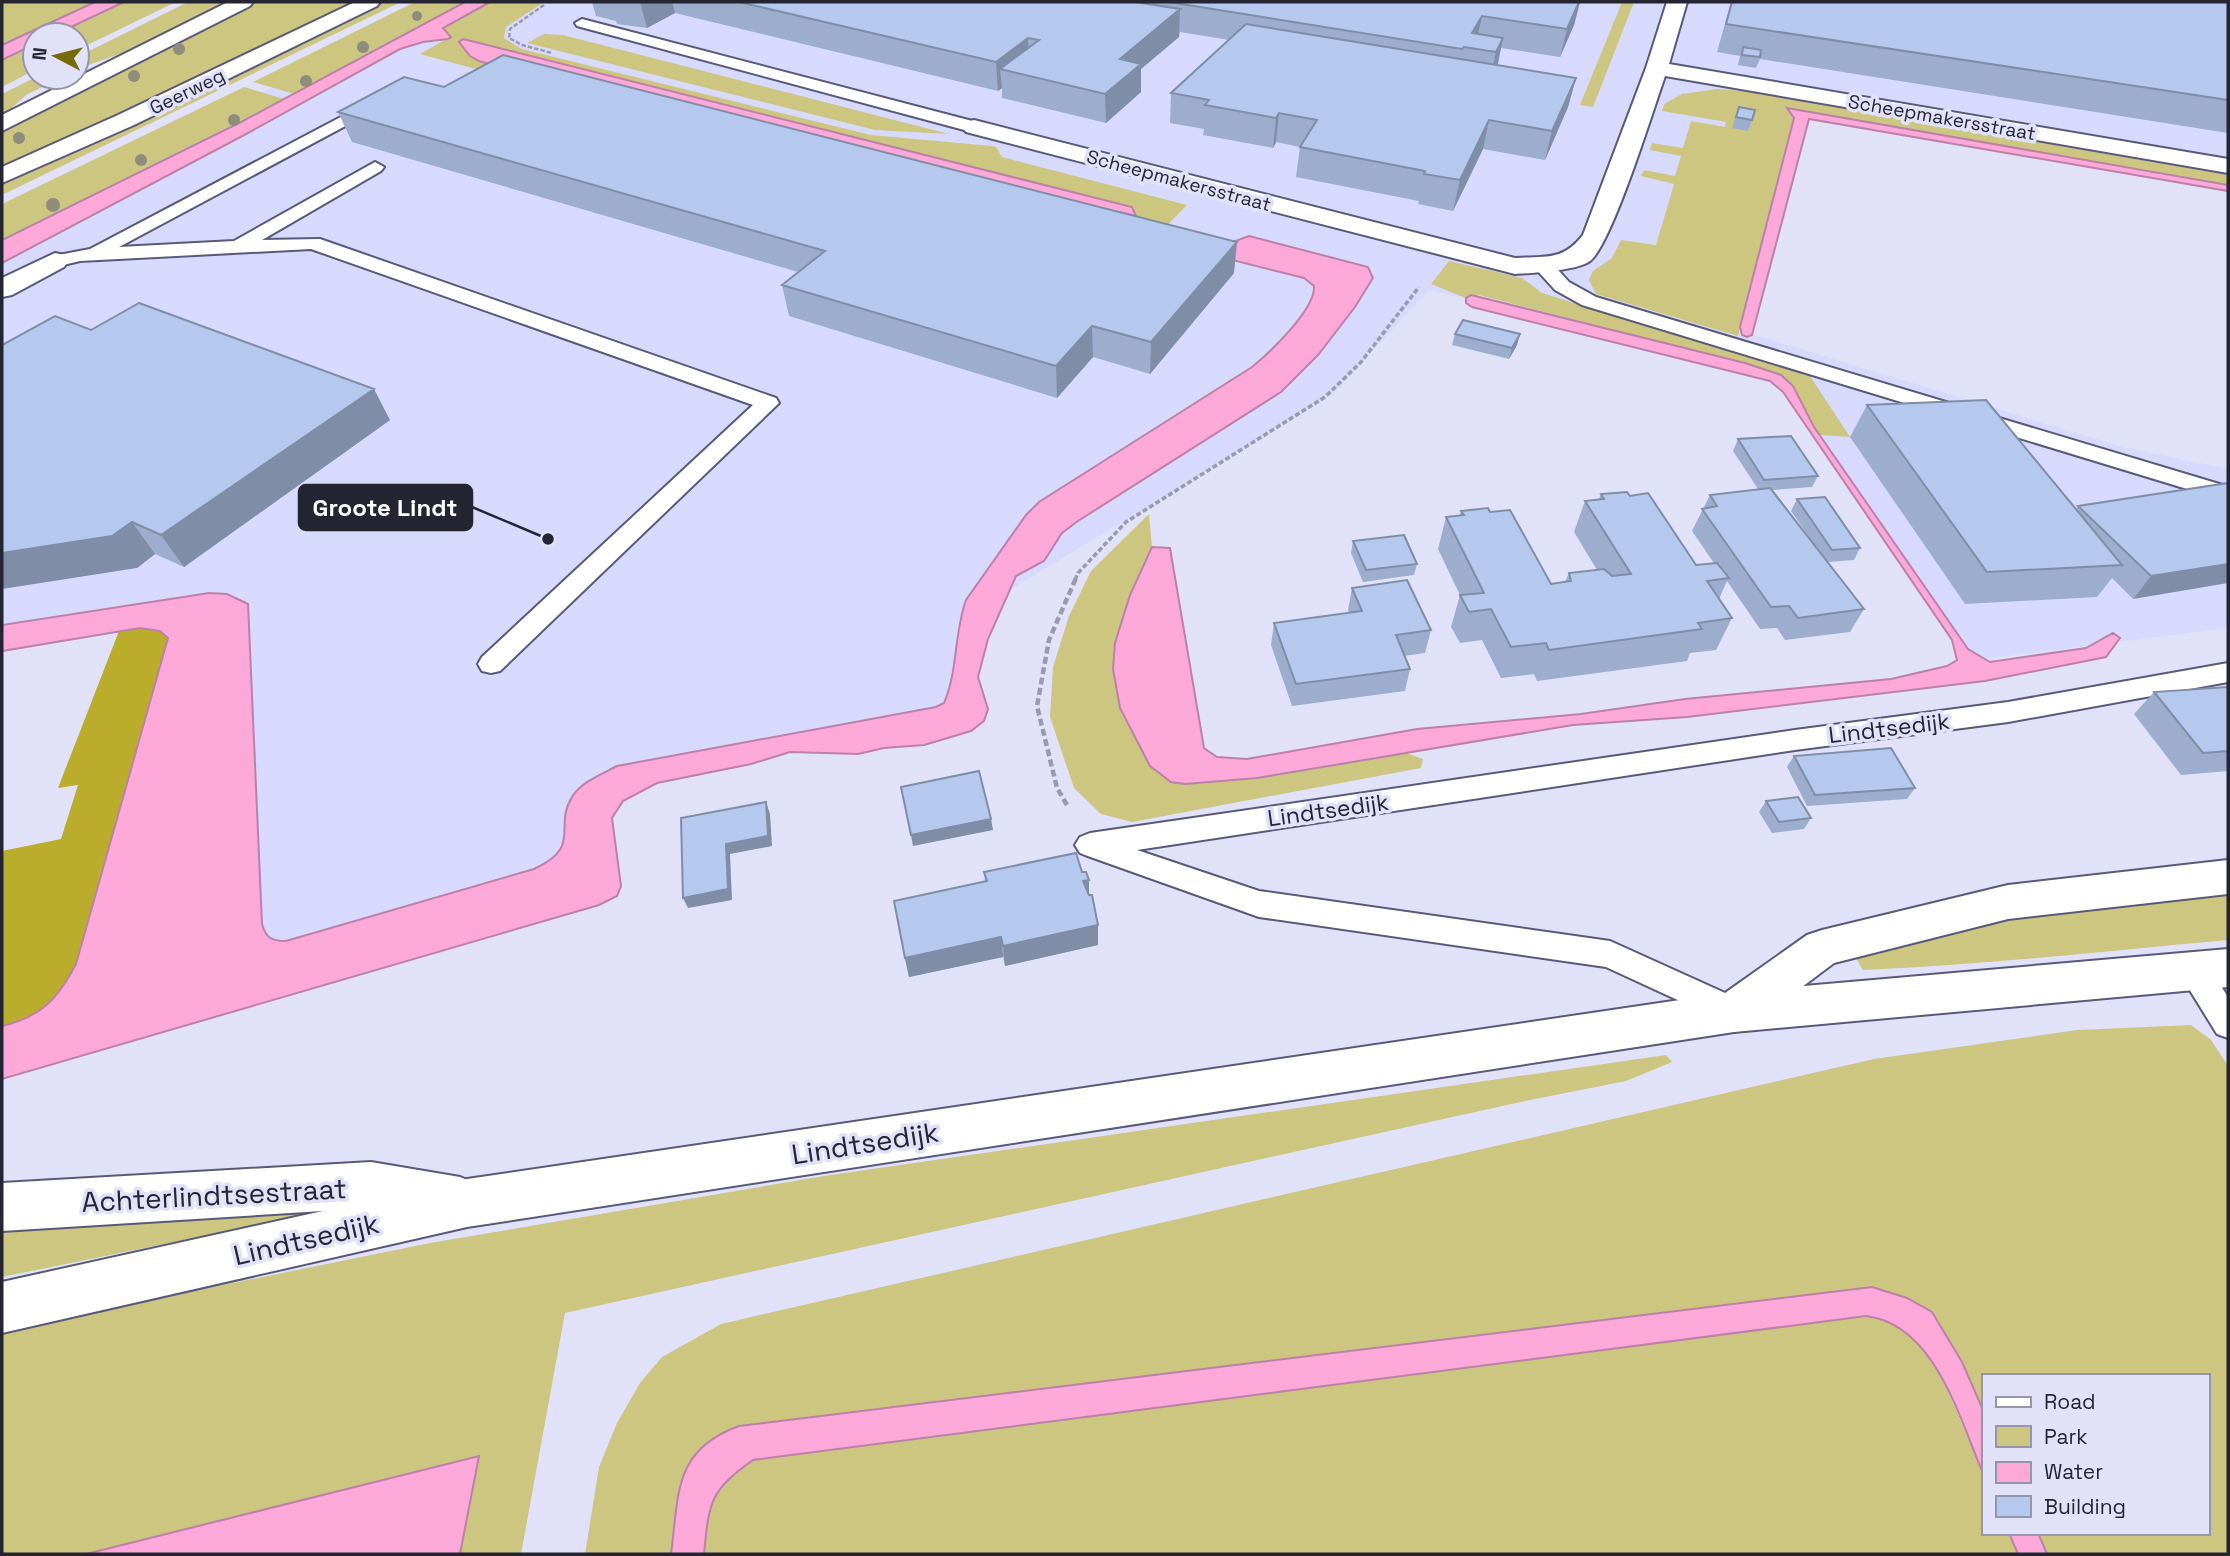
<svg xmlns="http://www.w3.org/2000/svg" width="2230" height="1556" font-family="'Space Grotesk',sans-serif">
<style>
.built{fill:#d8dafd}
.green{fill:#ccc681;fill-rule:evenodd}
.forest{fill:#baad2b}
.water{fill:#fca9da;stroke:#bb81a8;stroke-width:2}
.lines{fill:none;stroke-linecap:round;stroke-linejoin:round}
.service-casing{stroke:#595979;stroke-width:4}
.minor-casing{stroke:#595979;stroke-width:4}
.tertiary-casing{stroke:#595979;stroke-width:4}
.path-far2{stroke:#999aad;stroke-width:2.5;stroke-dasharray:4.5 2;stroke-linecap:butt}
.path-far1{stroke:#999aad;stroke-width:3.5;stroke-dasharray:5 2.5;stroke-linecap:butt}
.path{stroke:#999aad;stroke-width:4.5;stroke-dasharray:7 3.5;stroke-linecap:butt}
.service{fill:#fff;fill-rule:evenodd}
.minor{fill:#fff;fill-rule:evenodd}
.tertiary{fill:#fff;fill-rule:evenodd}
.tree{fill:#8e8c7a}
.wall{fill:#9cadcd}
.shaded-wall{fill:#7f8da7}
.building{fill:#b5c9ee;stroke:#7f8da7;stroke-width:2}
.labels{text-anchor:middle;stroke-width:7;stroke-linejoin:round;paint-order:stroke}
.far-street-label{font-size:19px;fill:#242432;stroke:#e1e2f9}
.street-label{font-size:23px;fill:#242432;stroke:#e1e2f9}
.near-street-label{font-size:28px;fill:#242432;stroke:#e1e2f9}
.leader{fill:none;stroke:#242432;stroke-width:2.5}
.callout-dot{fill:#242432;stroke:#e1e2f9;stroke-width:2.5}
.callout{fill:#242432;stroke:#242432;stroke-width:2.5}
.callout-label{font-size:24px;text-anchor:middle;font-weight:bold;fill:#fff}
</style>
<rect width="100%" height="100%" fill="#e1e2f9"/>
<path class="built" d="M458 2H2228V187L1809 112 1752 334 2123 447 2228 469V628L1969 661 1776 378 1429 290 1331 396 980 608 951 715 634 779 571 880 169 988 213 613 2 644V212Z"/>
<path class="green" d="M2 2H95L2 45Z
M124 2H176L77 50V35H54Z
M188 2H229L137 48 77 69V57Z
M255 2H354L2 168V132Z
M381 2H401L2 195V184Z
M415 2H465L294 94 253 82Z
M490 2H544L506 27 504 38 522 49 871 135 992 146 996 147 1002 157 1187 205 1144 249 420 54 450 37 443 28ZM465 50 830 133 1132 207 686 118 486 63 473 58Z
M1622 2H1634L1593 107 1580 105Z
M544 34 563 35 949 134 875 130 527 43Z
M35 44V70L2 87V60Z
M36 77H62L26 95 2 117V94Z
M244 87 284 99 2 240V204Z
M1717 89 1745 91 2228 175V185L1788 108 1794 118 1738 336 1596 294 1589 280 1593 271 1612 258 1621 240 1656 245 1674 184 1641 176 1644 170 1675 176 1681 156 1650 150 1652 143 1683 148 1691 121 1725 127 1726 122 1662 111 1664 104 1682 94Z
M1449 261 1522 278 1542 293 1810 376 1850 437 1820 435 1769 370 1479 295 1466 298 1431 284Z
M1149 514 1152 547 1130 596 1185 784 1257 778 1406 753 1423 759 1421 768 1132 822 1101 814 1074 788 1050 717 1053 667 1069 616 1091 571Z
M2228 886V940C2106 951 1986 965 1863 970L1854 955 1995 918Z
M2191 1025 2211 1040 2228 1066V1554H2047L2038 1533H2207V1376H1983V1410L1962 1362 1907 1298 739 1426 679 1493 671 1554H585L599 1467 617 1423 640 1383 662 1357 721 1324 1874 1059 2077 1030Z
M1666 1055 1672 1062 1626 1081 1525 1101 565 1313 521 1554H460L478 1456 86 1554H2V1330L430 1243 824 1176Z
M308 1209 301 1216 2 1277V1226Z
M1866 1316C1924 1323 1944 1382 1964 1428 1970 1442 1980 1459 1983 1473 1987 1492 1983 1515 1983 1533H2009L2018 1554H704C709 1503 709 1491 753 1460Z"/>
<path class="forest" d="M140 628 160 631 168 637V641L76 964C58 999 41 1017 2 1026V851L61 839 78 785 58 788 119 631Z"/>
<path class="water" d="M95 2H124L54 35H35V44L2 60V45Z
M465 2H490L443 28 451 37 448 39 423 42 400 49 248 133 2 263V240L241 122Z
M463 39 1132 207 1136 216 686 118 479 61 470 56 459 42Z
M1787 108 2228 185V191L1809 119 1752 335 1747 337 1742 335 1740 327 1794 118Z
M1249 236 1368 267 1373 278 1355 307 1318 355 1281 392 1078 521 1062 533 1044 561 1016 576 988 639 978 677 988 709 984 721 971 731 924 745 884 748 858 754 790 752 751 764 657 783 623 801 612 818 621 886 617 896 599 905 2 1079V1026C41 1017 58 999 76 964L168 638 160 631 140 628 2 651V625L209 593 227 594 248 604 262 924C266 938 271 941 286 941L534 869C583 847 553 827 572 797 581 782 602 774 617 766L936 707 944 703C958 671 954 633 966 600L1026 515 1039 502 1252 367C1269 353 1316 309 1314 286L1304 278 1232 260 1227 244Z
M1471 295 1745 363 1781 375 1793 386 1814 427 1968 649 1990 662 2086 648 2113 633 2120 638 2106 657 1985 681 1687 717 1573 725 1257 778 1185 784 1171 782 1150 766 1120 708 1113 669 1115 643 1130 595 1152 547 1170 548 1204 748 1217 757 1247 759 1417 729 1581 714 1685 699 1891 679 1947 666 1957 660 1952 640 1783 392 1770 381 1472 307 1466 303V298Z
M1872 1287 1907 1298 1932 1312 1962 1362 1983 1410V1473C1959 1418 1935 1324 1866 1316L753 1460C709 1491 709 1503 704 1554H671C679 1494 673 1450 739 1426Z
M479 1456 460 1554H86Z
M2009 1533H2038L2047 1554H2018Z"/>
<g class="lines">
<defs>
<path id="service" d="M582 19 980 123 982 127 980 131H968L577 26 575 23Z
M375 99 383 104 381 107 119 247 234 241 375 162 384 167 381 171 262 240 320 239 776 398 779 403 500 671 491 673 482 671 478 664 482 657 753 405 311 249 80 261 55 267 45 261 48 257 90 249Z
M1542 258 1549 260 1569 282 1596 297 2226 486 2228 493 2218 498 2210 496 1582 305 1555 290 1535 268 1532 264Z
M2228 663V682L2008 722 1795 750 1137 850 1259 891 1610 941 1745 1002 1750 1012 1745 1022 1734 1026 1606 967 1259 917 1085 855 1080 853 1075 845 1080 837 1090 833 1795 730 2008 702Z
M2194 957 2205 961 2228 997V1038L2217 1034 2178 971 2183 961Z"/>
<path id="minor" d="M1667 2H1687L1669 64 2228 159V173L1665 76C1653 110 1612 244 1590 261 1576 271 1532 273 1515 274L966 132 962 127 966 122 974 120 1515 258C1546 256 1563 261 1583 235L1646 68Z
M55 253 64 255 68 261 64 267 12 295 2 297V278Z
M2228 860V894L2008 919 1834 963 1750 1026 1734 1032 1718 1026 1712 1012 1718 998 1807 935 1822 930 2008 885Z
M371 1162 460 1177 477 1184 484 1201 477 1218 460 1225 371 1208 2 1231V1183Z"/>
<path id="tertiary" d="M228 2H253L250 6 2 131V115Z
M355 2H380L377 6 134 125 2 183V167L118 115Z
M2228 949V987L1734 1032 467 1227 2 1333V1282L467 1179 1734 992Z"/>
</defs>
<use href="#service" class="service-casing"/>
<use href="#minor" class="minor-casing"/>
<use href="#tertiary" class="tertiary-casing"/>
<path class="path-far2" d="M544 5 510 29 509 38 522 45 552 53"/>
<path class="path-far1" d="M1075 580 1078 573 1126 522 1325 397 1361 362 1419 287"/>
<path class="path" d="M1067 805 1057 788 1037 706 1049 640 1076 578"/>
<use href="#service" class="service"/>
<use href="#minor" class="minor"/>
<use href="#tertiary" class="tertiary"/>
</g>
<g class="tree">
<circle cx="417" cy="16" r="5"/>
<circle cx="363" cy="47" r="6"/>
<circle cx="179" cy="49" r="6"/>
<circle cx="134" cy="76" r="6"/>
<circle cx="306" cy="81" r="6"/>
<circle cx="234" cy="120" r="6"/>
<circle cx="19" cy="138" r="6"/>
<circle cx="141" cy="160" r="6"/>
<circle cx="53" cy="205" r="7"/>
</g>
<path class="wall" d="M592 2H1580L1574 25 1560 57 1501 48 1498 65 1576 78 1568 107 1545 160 1483 149 1453 211 1418 204 1419 201 1296 177 1300 147 1276 142 1273 148 1203 135 1204 129 1170 123 1171 93 1229 40 1180 32 1179 37 1141 69V92L1106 123 1002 98V88L998 91 675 13 647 28 617 24 616 21 596 16Z
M1731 2H2228V133L1760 59 1756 68 1738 65 1740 56 1717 52Z
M1739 107 1752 120 1748 131 1732 128Z
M338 112 1234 273 1150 374 1093 357 1057 398 789 316 782 285 798 272 352 142Z
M91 330 390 420 184 567 155 554 137 568Z
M1455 334 1517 345 1509 359 1452 345Z
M1867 405 2076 509 2078 506 2228 483 2133 599 2112 578 2097 597 1965 604 1850 437Z
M1738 439 1818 476 1812 487 1773 490 1812 541 1791 511 1797 499 1860 548 1854 560 1828 562 1864 609 1850 632 1785 640 1777 628 1760 629 1727 581 1719 599 1732 618 1716 650 1690 653 1687 661 1537 681 1534 674 1501 678 1482 640 1460 643 1451 627 1460 595 1438 549 1446 517 1460 516 1461 511 1490 512 1551 584 1565 582 1569 573 1597 570 1574 532 1585 501 1599 499 1601 494 1630 496 1696 565 1714 563 1692 531 1710 495 1758 489 1733 451Z
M1353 541 1417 564 1414 575 1363 582 1351 553Z
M1352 588 1431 630 1425 653 1404 656 1410 669 1405 691 1292 706 1271 645 1274 623 1349 613 1348 610Z
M2228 687V771L2181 775 2134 714 2154 692Z
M1794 756 1915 788 1907 799 1807 806 1787 767Z
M1766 801 1811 818 1804 829 1772 833 1759 812Z
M984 872H1082L1089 880V895L1098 945 1005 966 1003 957 909 977 905 958 985 882Z"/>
<path class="shaded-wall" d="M640 2H672L675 13 647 28Z
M1579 2H1580L1574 25 1560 57 1567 29Z
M1180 9 1179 37 1141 69V92L1106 123 1105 94 1120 59Z
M1482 16 1476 44 1472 33Z
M1028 38 1029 66 1000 69 1002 88 998 91 996 62Z
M1503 38 1497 67 1490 80 1496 52Z
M1576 78 1568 107 1545 160 1552 131Z
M1279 113 1276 142 1273 148 1276 118Z
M1489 120 1483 149 1453 211 1460 180Z
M1237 242 1234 273 1150 374 1151 342Z
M1092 326 1093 357 1057 398 1056 366Z
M1520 334 1517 345 1509 359 1512 348Z
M374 389 390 420 184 567 161 535Z
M132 522 155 554 137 568 2 589V553Z
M2228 564V583L2133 599 2151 576Z
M766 802 770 814 772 846 730 854 732 900 688 908 683 898 726 844Z
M991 819 993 830 913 846 911 835Z
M1089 880V901L1083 881Z
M1098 925V945L1005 966 1003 946Z
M1001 937 1003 957 909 977 905 958Z"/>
<path class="building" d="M739 2H1135L1180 9 1120 59 1141 64 1105 94 1000 69 1039 40 1028 38 996 62Z
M1169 2H1579L1567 29 1482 16 1472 33 1503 38 1496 52 1464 47 1462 49Z
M1732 2H2228V100L1726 24Z
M1246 24 1576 78 1552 131 1489 120 1460 180 1424 174 1425 171 1300 147 1317 120 1279 113 1276 118 1205 105 1209 100 1171 93Z
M1743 47 1761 50 1760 57 1742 55Z
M503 55 1237 242 1151 342 1092 326 1056 366 782 285 825 251 338 112 404 77 444 87Z
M1739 107 1755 110 1752 120 1736 117Z
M139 303 374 389 161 535 132 522 112 536 2 553V345L55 316 91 330Z
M1463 320 1520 334 1512 348 1455 334Z
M1986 400 2122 565 1987 572 1867 405Z
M1791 436 1818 476 1764 480 1738 439Z
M2228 483V564L2151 576 2078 506Z
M1770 488 1864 609 1798 618 1789 606 1771 607 1702 509 1717 506 1710 495Z
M1627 492 1630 496 1648 493 1696 565 1717 563 1729 578 1707 581 1732 618 1698 623 1702 629 1549 650 1546 643 1511 647 1491 609 1469 612 1460 595 1484 593 1446 517 1464 515 1461 511 1488 508 1490 512 1510 510 1551 584 1571 581 1569 573 1604 569 1612 576 1631 574 1585 501 1604 499 1601 494Z
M1825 497 1860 548 1832 550 1797 499Z
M1404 535 1417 564 1366 570 1353 541Z
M1407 580 1431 630 1396 635 1410 669 1296 684 1274 623 1362 611 1352 588Z
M2228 687V751L2203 753 2154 692Z
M1891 748 1915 788 1815 795 1794 756Z
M979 771 991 819 911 835 901 787Z
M1798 797 1811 818 1779 822 1766 801Z
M766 802 768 836 726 844 728 889 683 898 681 818Z
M1076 853 1082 872H1086L1089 880 1083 881 1089 895H1092L1098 925 1003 946 1001 937 905 958 894 901 987 881 984 872Z"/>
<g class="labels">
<g class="far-street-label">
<text transform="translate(187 91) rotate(-26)" y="7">Geerweg</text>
<text transform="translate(1942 117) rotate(10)" y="7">Scheepmakersstraat</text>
<text transform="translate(1179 180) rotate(15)" y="7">Scheepmakersstraat</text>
</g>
<g class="street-label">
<text transform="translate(1889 728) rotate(-7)" y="8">Lindtsedijk</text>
<text transform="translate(1328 810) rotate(-8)" y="8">Lindtsedijk</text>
</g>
<g class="near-street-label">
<text transform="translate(865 1143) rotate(-9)" y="10">Lindtsedijk</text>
<text transform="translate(214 1195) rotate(-3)" y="10">Achterlindtsestraat</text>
<text transform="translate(306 1239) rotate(-13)" y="10">Lindtsedijk</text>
</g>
</g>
<path class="leader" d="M548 539L472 507"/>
<circle class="callout-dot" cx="548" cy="539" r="7"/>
<rect class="callout" x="299" y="485" width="173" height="45" rx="7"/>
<g class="callout-label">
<text x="385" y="516">Groote Lindt</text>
</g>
<rect width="2230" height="1556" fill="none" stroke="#242432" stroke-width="7"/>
<rect x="1982" y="1374" width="228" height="161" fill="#e1e2f9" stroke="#9596a9" stroke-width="2"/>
<rect x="1996" y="1397" width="35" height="10" fill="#ffffff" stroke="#9596a9" stroke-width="2"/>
<text x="2044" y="1409" font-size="21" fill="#242432">Road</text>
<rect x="1996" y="1426" width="35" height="21" fill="#ccc681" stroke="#9596a9" stroke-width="2"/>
<text x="2044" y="1444" font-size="21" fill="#242432">Park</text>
<rect x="1996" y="1462" width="35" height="21" fill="#fca9da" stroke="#9596a9" stroke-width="2"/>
<text x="2044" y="1479" font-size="21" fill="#242432">Water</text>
<rect x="1996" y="1496" width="35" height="21" fill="#b5c9ee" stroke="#9596a9" stroke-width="2"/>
<text x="2044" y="1514" font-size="21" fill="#242432">Building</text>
<g transform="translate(56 56) rotate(277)"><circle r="33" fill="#e1e2f9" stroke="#9596a9" stroke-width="2"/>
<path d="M0-5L12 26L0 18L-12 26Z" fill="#756c08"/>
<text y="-10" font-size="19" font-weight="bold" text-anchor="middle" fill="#242432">N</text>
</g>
</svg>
